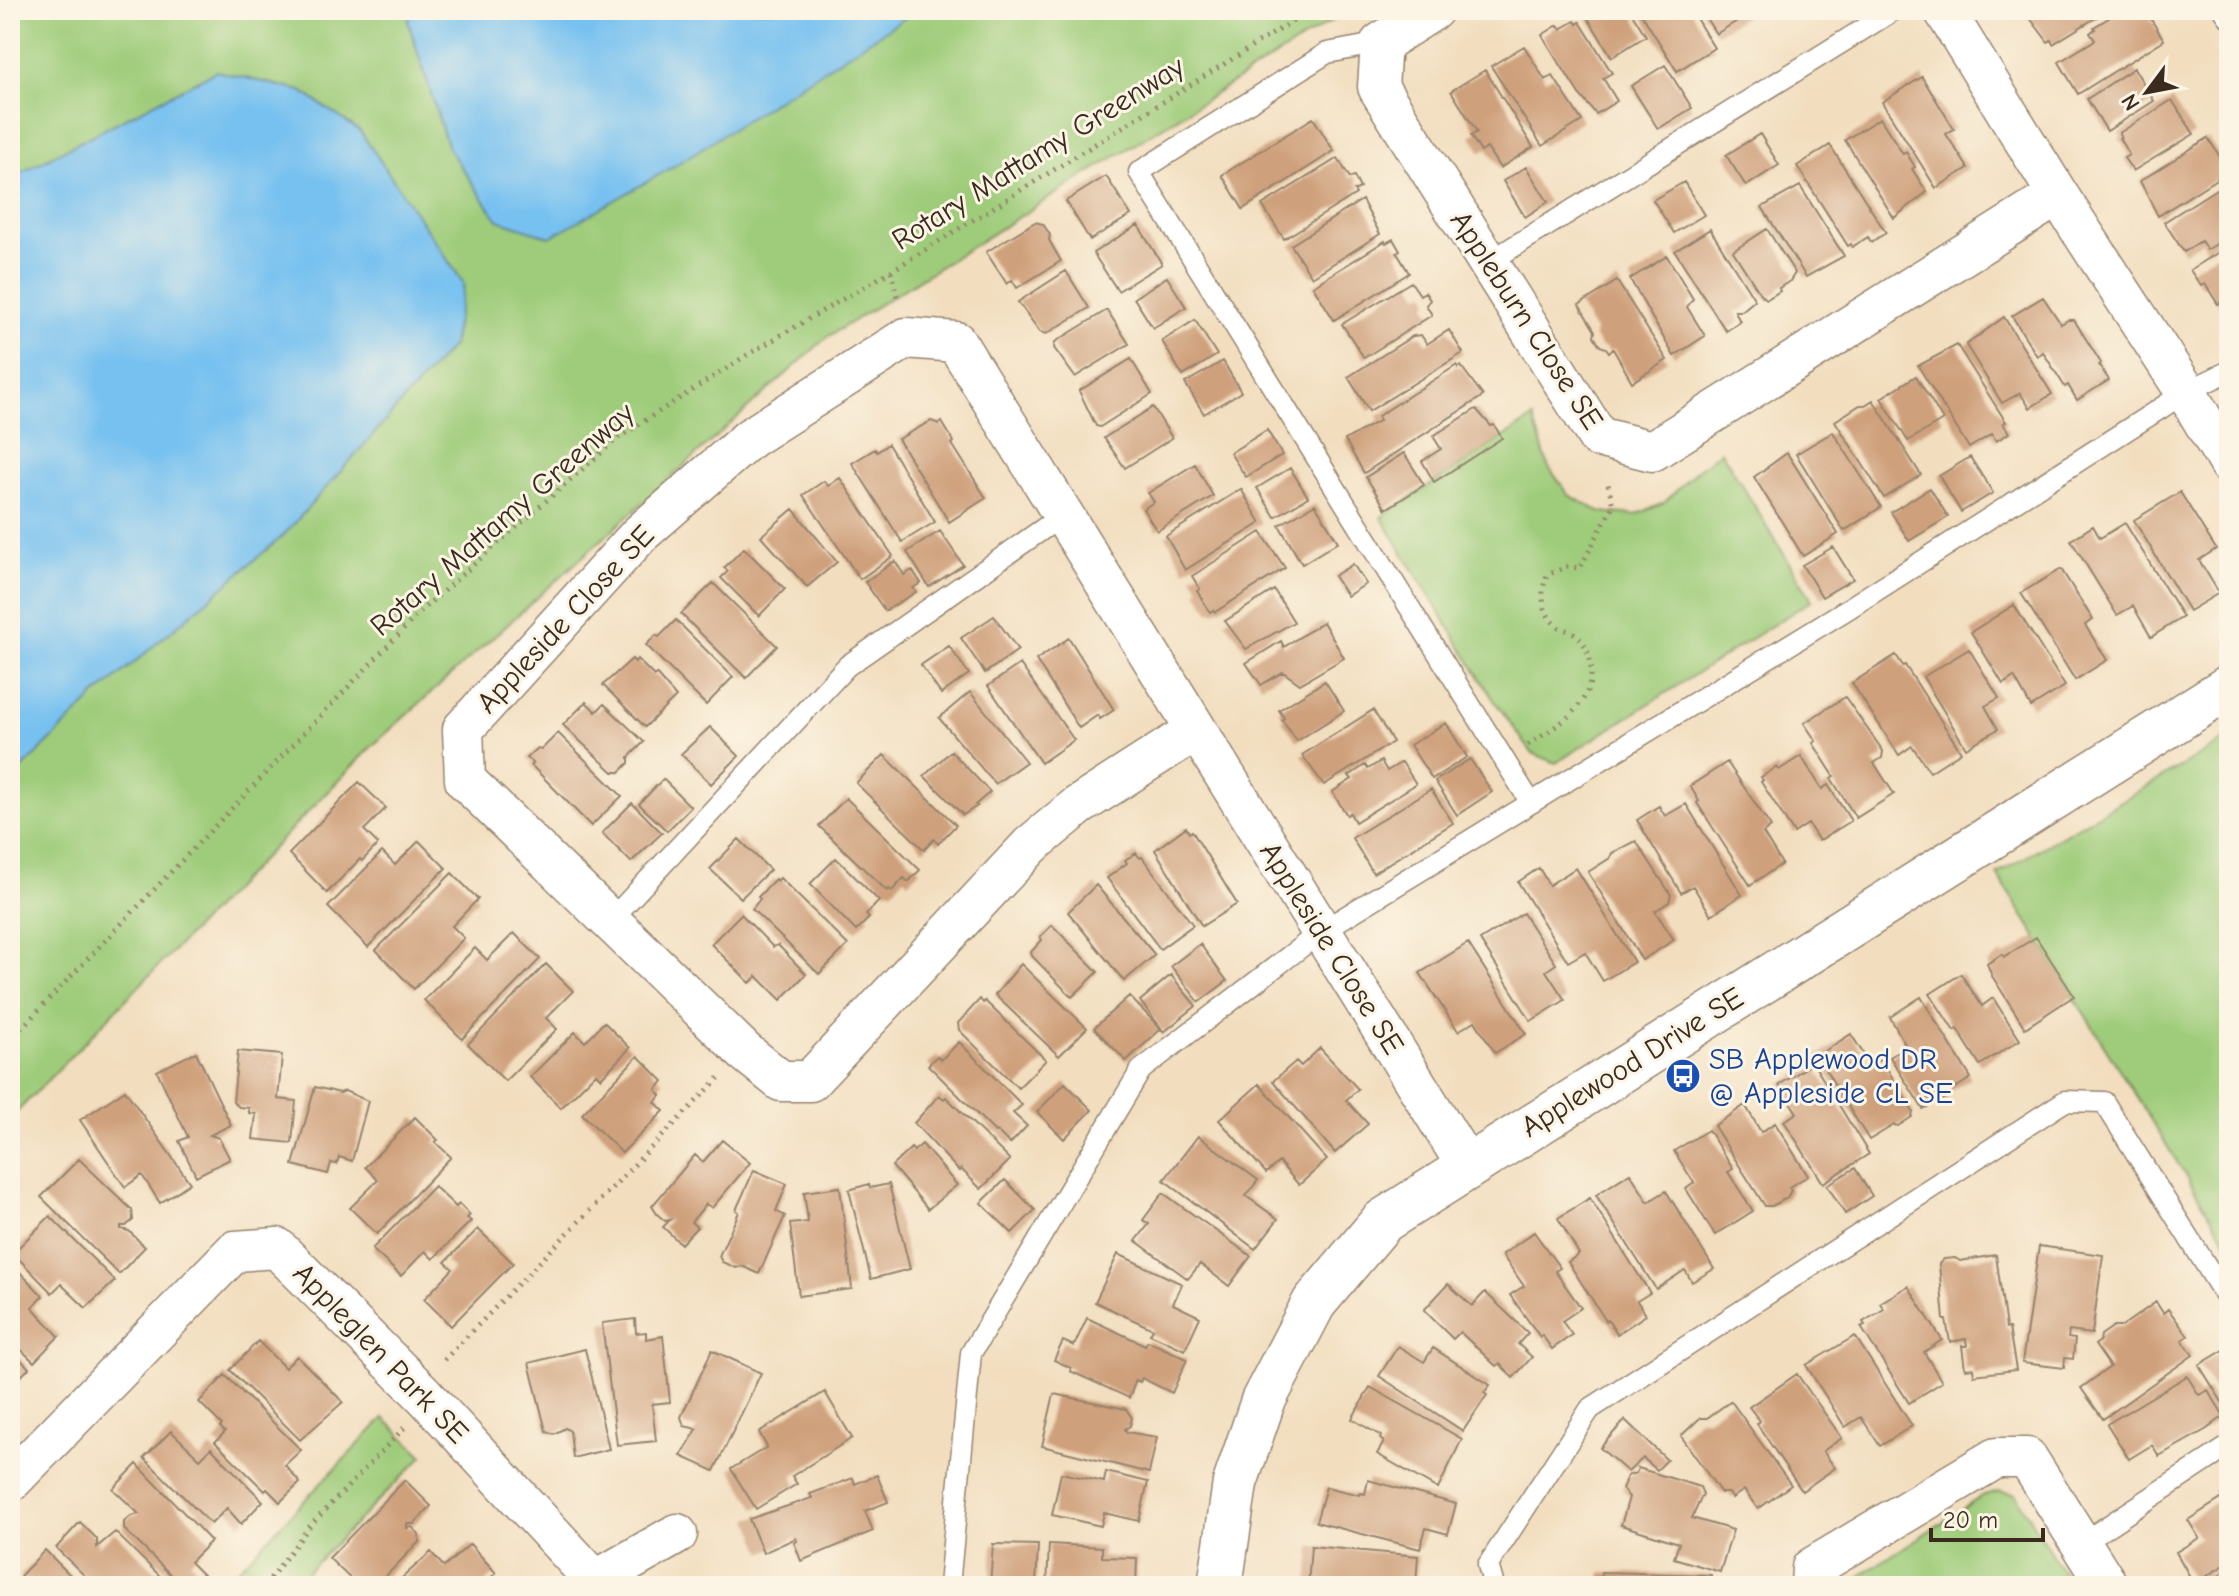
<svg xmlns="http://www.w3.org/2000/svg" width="2239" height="1596" font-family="'Comic Neue',sans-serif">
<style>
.green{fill:#9fcc7a;stroke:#6d7b4c;stroke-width:2}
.water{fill:#77c1f0;stroke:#597687;stroke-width:2}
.building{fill:#cfa07c}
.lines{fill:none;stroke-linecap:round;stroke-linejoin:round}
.lane-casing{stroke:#96846e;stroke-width:23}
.street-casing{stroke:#96846e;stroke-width:43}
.secondary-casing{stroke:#96846e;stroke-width:47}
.path{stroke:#96846e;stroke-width:5;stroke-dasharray:2 6;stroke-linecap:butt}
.lane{stroke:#fff;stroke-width:20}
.street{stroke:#fff;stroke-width:40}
.secondary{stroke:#fff;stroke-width:44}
.labels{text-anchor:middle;stroke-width:6;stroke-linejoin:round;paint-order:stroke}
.street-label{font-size:30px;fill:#3b2a1e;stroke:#fcf5e5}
.transit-label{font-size:30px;fill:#164399;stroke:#fcf5e5;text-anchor:start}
</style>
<rect width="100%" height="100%" fill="#fcf5e5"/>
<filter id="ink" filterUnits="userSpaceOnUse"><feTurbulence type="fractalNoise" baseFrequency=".0125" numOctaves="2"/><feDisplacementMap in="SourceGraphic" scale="16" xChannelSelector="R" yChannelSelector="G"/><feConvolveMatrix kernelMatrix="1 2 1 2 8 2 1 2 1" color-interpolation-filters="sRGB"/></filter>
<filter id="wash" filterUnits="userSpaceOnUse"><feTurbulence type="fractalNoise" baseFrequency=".006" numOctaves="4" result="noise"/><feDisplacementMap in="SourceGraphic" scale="32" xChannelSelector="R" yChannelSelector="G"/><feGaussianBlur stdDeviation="1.8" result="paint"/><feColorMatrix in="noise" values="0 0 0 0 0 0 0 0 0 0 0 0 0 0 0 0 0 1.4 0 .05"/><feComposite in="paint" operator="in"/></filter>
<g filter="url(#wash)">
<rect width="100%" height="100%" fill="#f2debf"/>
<path class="green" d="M10 10H1349L826 338 371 747 10 1119Z
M1533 418 1548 466 1569 495 1600 512 1636 515 1664 503 1696 471 1721 451 1812 600 1556 763 1532 753 1493 699 1381 517Z
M2229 738V1245L1997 874Z
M384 1418 423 1456 293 1586H222Z
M2000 1491 2015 1494 2071 1586H1858L1860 1576 1984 1495Z"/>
<path class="water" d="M413 10H917L671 168 550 237 498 220 448 148 408 21Z
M216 71 301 91 360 131 464 284 452 346 284 535 95 696 10 781V178Z"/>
<g id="blocks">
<path class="building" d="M1583 10H1630L1646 36 1612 57Z
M1639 10H1691L1714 48 1677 71Z
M1701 10H1755L1716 34Z
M2024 10H2108L2053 44 2051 40 2048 42Z
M2122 10H2145L2164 40 2078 94 2059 62 2095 40 2090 33 2095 29 2094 27Z
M1575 21 1577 24 1580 22 1612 73 1603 78 1617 101 1596 114 1579 94 1542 35 1558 25 1561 29Z
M1524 46 1545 80 1553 76 1582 121 1542 146 1491 66Z
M1665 65 1692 108 1658 129 1631 86Z
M2134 68 2154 101 2107 131 2087 99Z
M1485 70 1533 147 1500 168 1487 148 1481 152 1471 136 1477 132 1451 91Z
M1922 77 1954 129 1946 134 1968 168 1936 188 1882 102Z
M2172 100 2194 134 2133 171 2124 158 2129 155 2119 138 2121 137 2119 133Z
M1313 118 1334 151 1243 209 1222 175Z
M1880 118 1903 154 1906 152 1915 167 1912 169 1927 192 1894 218 1845 140Z
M1760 134 1779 165 1746 186 1726 155Z
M2208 138 2229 171 2158 216 2140 181Z
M1830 145 1886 233 1871 242 1868 237 1852 247 1851 244 1848 246 1797 166Z
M1338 158 1350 178 1354 176 1360 188 1354 191 1356 194 1284 239 1262 205Z
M1526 167 1548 202 1525 217 1503 181Z
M1106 176 1131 215 1090 240 1066 201Z
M2229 181V236L2207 250 2201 241 2184 252 2164 222Z
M1684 182 1704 215 1674 233 1653 200Z
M1800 186 1844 256 1806 277 1762 207Z
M1362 200 1380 234 1312 277 1291 245Z
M1035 222 1043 224 1050 235 1049 240 1061 261 1017 288 1012 280 1007 284 986 252Z
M1138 225 1162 264 1118 291 1093 253Z
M1710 229 1755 300 1742 311H1735L1740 322 1726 331 1675 251Z
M1767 229 1795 273 1790 281 1779 288 1780 291 1767 299 1761 295 1733 251Z
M1393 239 1400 251 1397 253 1409 273 1334 320 1313 286 1385 241 1386 243Z
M2229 246V297L2218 304 2205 284 2201 286 2190 270Z
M1667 256 1693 299 1687 307 1705 336 1674 356 1630 279Z
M1066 271 1089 308 1046 334 1040 332 1018 302Z
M1167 277 1186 307 1153 328 1134 298Z
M1617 281 1667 360 1632 382 1613 349 1609 352 1606 348 1600 346 1594 336 1595 331 1579 305Z
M1411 282 1420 295 1425 292 1430 300 1426 305 1432 315 1364 358 1342 324Z
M2043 297 2061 324 2068 320H2074L2101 363 2099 365 2109 380 2077 400 2068 385 2065 387 2043 352 2037 356 2012 316Z
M1107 310 1129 344 1075 377 1054 348 1055 342Z
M2004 317 2052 394 2030 408 2020 393 2002 403 1966 345Z
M1195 320 1217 355 1183 376 1162 341Z
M1449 330 1463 353 1369 411 1348 377 1413 336 1421 335 1427 344Z
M1957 345 2006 422 2003 423 2009 433 1996 441 1992 434 1969 448 1918 366Z
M1131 359 1152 394 1100 427 1096 426 1079 391Z
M1223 361 1241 392 1204 414 1185 383Z
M1457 365 1458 368 1461 366 1483 396 1364 473 1345 440 1380 420 1378 416Z
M1916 376 1943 420 1908 441 1881 398Z
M1873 400 1921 475 1884 498 1835 421 1860 405H1865Z
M1153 407 1172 438 1125 468 1104 438Z
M1476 409 1491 426 1494 425 1502 438 1434 482 1422 461 1441 449 1433 436Z
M931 421 939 424 942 422 954 442 952 444 986 498 949 522 898 439Z
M1267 430 1282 455 1246 477 1230 453Z
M1833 432 1881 507 1844 531 1796 454Z
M888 444 935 522 902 542 852 463 875 449 877 452Z
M1404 453 1424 485 1386 509 1366 477Z
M1787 453 1838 534 1803 556 1754 477Z
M1970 457 1993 493 1961 512 1939 476Z
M1195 464 1213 496 1157 531 1143 509 1154 502 1148 493Z
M1290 468 1308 497 1275 517 1257 488Z
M840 478 893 556 860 579 803 495 824 481 828 486Z
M1930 488 1948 517 1909 541 1891 512Z
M1241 489 1261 523 1185 570 1166 536Z
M2180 492 2216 549 2199 560 2219 593 2189 611 2134 520Z
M1315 504 1338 542 1302 564 1279 525Z
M793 509 837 562 807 587 761 536Z
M2125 523 2183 617 2151 637 2133 606 2117 615 2071 540 2093 526 2100 538Z
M940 531 963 565 929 587 907 552Z
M1261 532 1285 568 1215 612 1213 610 1210 612 1197 591 1200 589 1192 576Z
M1833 547 1853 579 1822 597 1802 565Z
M744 548 785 589 759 616 721 578 728 571 724 568Z
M895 561 904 575 912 570 921 583 913 588 916 592 885 611 865 582Z
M1353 564 1366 584 1347 596 1334 576Z
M2061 569 2093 620 2085 625 2107 660 2075 680 2021 593Z
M713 583 777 646 746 678 681 614Z
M1274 590 1294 622 1246 649 1225 621Z
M2014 605 2065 686 2031 707 2014 677 2003 684 1971 632Z
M994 616 1018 650 985 673 961 638Z
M676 620 733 677 706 705 646 645 656 635 659 637Z
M1323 622 1344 658 1300 684 1283 672 1261 685 1246 663 1281 641 1284 647Z
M1069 638 1114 710 1100 719 1098 715 1079 728 1036 660Z
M949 646 969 674 941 694 921 665Z
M1969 649 1999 698 1985 706 1998 729 1966 748 1923 677Z
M1896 655 1903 666 1905 665 1961 752 1930 772 1912 746 1899 755 1852 683Z
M632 659 635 662 637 659 654 676 656 674 676 697 645 727 603 685Z
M1020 664 1074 740 1041 763 988 686Z
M1325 681 1344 711 1297 741 1282 720 1284 718 1279 710Z
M970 692 1026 762 995 784 939 718Z
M1845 697 1883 751 1882 758 1874 763 1894 794 1856 818 1831 778 1834 776 1813 743 1816 741 1804 723Z
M586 702 596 712 604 704 644 742 629 757V763L620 772H613L563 725Z
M1373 710 1393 742 1324 785 1302 755Z
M1446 723 1467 757 1432 779 1410 745Z
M710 727 739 756 711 784 681 754Z
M558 733 622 796 591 826 531 765 533 763 527 758 538 748 541 750Z
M951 751 990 792 975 805 977 806 963 815 924 776Z
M884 755 956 825 938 844 934 839 924 850 856 783Z
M1801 756 1822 789 1828 785 1851 821 1819 841 1808 824 1794 833 1761 782 1763 780 1761 777 1777 767 1779 770Z
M1470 759 1492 792 1457 815 1435 781Z
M1381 761 1387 771 1402 762 1416 784 1355 822 1350 813 1347 815 1332 792 1352 779 1349 776 1365 765 1368 769Z
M1727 762 1771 827 1763 833 1782 864 1750 885 1697 803 1699 801 1690 786Z
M663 779 691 807 667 831 639 804Z
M359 782 386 808 364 830 378 844 362 861 360 859 327 893 289 854Z
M1431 789 1453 823 1373 873 1352 838Z
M846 798 920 870 908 882 904 878 892 891 889 889 887 891 819 826Z
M632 803 662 833 631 862 602 833Z
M1686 804 1742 895 1711 915 1693 886 1681 893 1637 820 1659 806 1665 816Z
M1186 827 1189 833 1192 831 1237 904 1202 926 1155 850Z
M739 839 770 870 741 898 710 869Z
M419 841 446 868 368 947 328 907 382 852 395 865Z
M1636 841 1671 895 1669 902 1655 911 1674 940 1642 960 1588 872 1610 858 1612 853Z
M1136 853 1140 858 1142 857 1193 925 1160 949 1107 878 1127 863 1125 860Z
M836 858 879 901 866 915 869 918 856 931 810 884Z
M1539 868 1549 885 1576 868 1634 962 1603 981 1585 952 1568 962 1518 882Z
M452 873 478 899 452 926 464 938 414 989 376 950Z
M780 878 848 945 819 974 752 909 760 899 758 897 775 879 777 881Z
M1096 885 1155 955 1124 981 1068 912Z
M1523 913 1556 964 1546 971 1565 1000 1531 1021 1480 940Z
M741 914 773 947 778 945 806 974 781 1000 757 976 750 983 711 944Z
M1052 925 1098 972 1072 997 1032 956 1031 952 1042 940 1040 937Z
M514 933 540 959 462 1039 424 1000 475 948 487 960Z
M2036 937 2074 996 2025 1028 1992 976 1987 964 2002 954 2004 957Z
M1468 943 1526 1034 1495 1053 1475 1021 1458 1031 1420 973Z
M1200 944 1227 981 1199 1002 1171 966Z
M546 964 573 991 546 1018 557 1029 505 1081 468 1044Z
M1021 964 1087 1028 1059 1056 995 995Z
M1961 974 1982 1006 1993 998 2020 1040 1980 1065 1957 1029 1954 1031 1930 994Z
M1171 975 1196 1006 1164 1032 1140 1001Z
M1129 996 1161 1029 1126 1061 1094 1028Z
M1921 997 1971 1078 1951 1091 1948 1097 1923 1109 1890 1057 1906 1046 1890 1017Z
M980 999 983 1003 985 1001 1046 1060 1018 1088 959 1030 958 1023Z
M604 1022 630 1048 601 1078 596 1073 561 1108 530 1077 575 1032 585 1042Z
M1851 1034 1871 1066 1881 1059 1913 1112 1912 1117 1898 1126 1894 1125 1869 1140 1817 1056Z
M959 1042 1022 1105 1013 1113 1027 1126 1010 1144 997 1131 995 1132 928 1065 937 1056 941 1060Z
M1320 1048 1358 1089 1346 1100 1368 1124 1335 1153 1273 1081 1296 1061 1301 1066Z
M238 1051 282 1055 278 1099 296 1101 292 1143 253 1139 256 1114 249 1113V1108L239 1107 233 1102Z
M196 1052 231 1125 210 1135 219 1138 230 1159 196 1176 179 1141 188 1137 157 1071Z
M638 1056 663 1081 656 1090 661 1095 655 1102 664 1111 622 1153 582 1114Z
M1813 1063 1869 1154 1823 1183 1784 1121 1797 1113 1779 1085Z
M1065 1083 1092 1110 1064 1139 1037 1112Z
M1259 1084 1327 1160 1299 1185 1279 1162 1266 1173 1219 1120Z
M315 1087 340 1093 345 1091 368 1101 352 1161 339 1157 337 1164 331 1163 328 1174 293 1165Z
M125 1090 190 1183 160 1203 142 1175 125 1187 80 1120Z
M939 1095 944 1099 946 1097 1010 1160 981 1189 961 1169 959 1171 914 1123Z
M1745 1105 1761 1132 1775 1123 1808 1176 1789 1187 1791 1190 1787 1198 1772 1206H1765L1714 1126Z
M415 1117 438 1140 435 1142 451 1157 377 1234 350 1208 378 1180 365 1167Z
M1708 1130 1733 1169 1728 1172 1753 1211 1715 1235 1686 1189 1694 1183 1674 1151Z
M1198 1136 1258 1180 1246 1196 1278 1219 1255 1249 1164 1180Z
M722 1140 750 1163 712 1208 706 1204 691 1222 697 1227 681 1244 663 1227 670 1220 665 1221 657 1214 652 1206 695 1155 703 1162Z
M922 1144 957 1185 928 1209 892 1166 911 1148 914 1151Z
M79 1159 132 1210 133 1220 126 1226H121V1229L129 1231 145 1247 119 1274 41 1197Z
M1855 1168 1872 1196 1845 1214 1827 1185Z
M754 1170 787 1184 776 1211 785 1216 759 1274 742 1266 736 1268 722 1262 719 1256 739 1212 736 1210Z
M1630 1173 1648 1202 1666 1191 1714 1269 1692 1282 1685 1270 1656 1289 1596 1195Z
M1005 1180 1035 1210 1012 1233 981 1203Z
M869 1184 870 1188 889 1184 910 1269 871 1279 849 1190Z
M434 1186 456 1207 459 1204 470 1215 467 1218 471 1221 433 1259 425 1251 401 1276 372 1249Z
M840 1187 852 1289 799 1296 790 1224 808 1222 804 1192Z
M1163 1193 1251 1256 1229 1286 1200 1264 1188 1279 1136 1241 1149 1224 1143 1220Z
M1590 1198 1650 1293 1637 1301 1646 1315 1617 1334 1608 1320 1606 1321 1568 1262 1579 1254 1558 1218Z
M50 1216 115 1281 86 1308 61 1284 52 1293 13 1253Z
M478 1229 513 1263 451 1326 424 1299 453 1269 445 1262Z
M1534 1232 1560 1268 1555 1271 1581 1308 1562 1321 1572 1335 1552 1349 1542 1335 1540 1337 1510 1295 1524 1286 1502 1255Z
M2039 1246 2103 1255 2092 1334 2069 1331 2068 1338 2075 1339 2073 1359 2065 1358 2064 1368 2022 1363Z
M1118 1254 1182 1284 1173 1304 1200 1317 1185 1350 1150 1334 1153 1329 1095 1302Z
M1996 1255 2006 1328H2009L2016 1370 1974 1375 1973 1368 1965 1369 1962 1346H1967L1966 1339 1950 1342 1946 1320H1944L1939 1264 1944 1259 1955 1258 1960 1261Z
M10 1262 43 1296 32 1307 59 1336 34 1362 10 1339Z
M1448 1284 1472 1306 1485 1292 1528 1333 1518 1344 1532 1357 1513 1378 1500 1364 1496 1366 1460 1332 1453 1339 1424 1310Z
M1908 1286 1942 1340 1924 1352 1942 1382 1909 1403 1861 1327 1865 1325 1863 1322 1884 1309 1880 1303Z
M2156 1302 2163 1313 2168 1309 2180 1325 2188 1336 2182 1340 2193 1355 2103 1419 2081 1388 2110 1367 2095 1345 2100 1341 2101 1335 2114 1326H2122Z
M1087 1318 1145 1345 1148 1341 1187 1359 1172 1393 1142 1378 1140 1382 1136 1380 1129 1398 1070 1371 1071 1368 1054 1360 1063 1341 1074 1346Z
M635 1319 636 1333 646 1332V1339L663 1336 670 1402 652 1404 656 1441 617 1445 602 1323Z
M1855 1336 1912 1426 1880 1446 1861 1417 1845 1427 1806 1365Z
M258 1341 285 1368 297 1356 343 1402 300 1440 230 1370Z
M1398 1346 1424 1362 1433 1348 1490 1385 1484 1393 1487 1395 1463 1431 1379 1376Z
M2229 1347V1398L2222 1402 2199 1365Z
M10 1349 29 1368 10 1388Z
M585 1349 609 1449 573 1458 570 1431 565 1428 554 1434 546 1431 529 1363Z
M712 1350 761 1373 714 1471 681 1456 697 1429 684 1426 681 1417Z
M1797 1374 1842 1438 1823 1451 1835 1468 1802 1491 1757 1424 1760 1421 1749 1407Z
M225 1375 301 1450 285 1465 300 1483 280 1502 267 1489 265 1491 215 1442 225 1432 220 1427 222 1425 199 1402Z
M2187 1376 2199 1395 2208 1390 2224 1416 2207 1429 2159 1456 2152 1445 2129 1459 2107 1424Z
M1370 1387 1462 1439 1438 1489 1377 1454 1384 1442 1380 1439 1381 1436 1352 1419Z
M825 1392 852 1438 792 1476 797 1484 756 1509 731 1469 767 1447 759 1432Z
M1054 1394 1126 1409 1132 1418 1130 1426 1125 1429 1127 1432 1157 1437 1149 1473 1042 1446Z
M1731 1401 1791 1485 1758 1509 1744 1490 1732 1498 1729 1493H1721L1681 1436 1700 1418H1707Z
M1625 1420 1667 1460 1657 1470 1643 1458 1628 1472 1600 1448Z
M171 1431 200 1459 211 1448 263 1501 241 1524 227 1508 211 1524 144 1458Z
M137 1464 211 1541 190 1562 203 1575 191 1586H185L176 1576 174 1578 124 1529V1522L131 1516 139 1514 113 1489Z
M1638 1468 1700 1487 1703 1494 1692 1518 1733 1530 1720 1572 1674 1558 1679 1543 1621 1525 1629 1497 1622 1489 1627 1476 1636 1473Z
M1106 1472 1148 1482 1139 1521 1104 1513 1101 1526 1052 1515 1061 1473 1104 1482Z
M877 1475 888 1502 865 1511 873 1531 801 1561 794 1542 797 1541 796 1538 763 1553 749 1519 812 1498 810 1494 853 1478 855 1484Z
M405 1480 431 1506 414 1524H407V1528L412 1527 419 1534V1542L376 1586H358L329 1558Z
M1368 1480 1456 1504 1448 1534 1426 1528 1420 1549 1316 1522 1326 1487 1360 1495V1493L1365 1494Z
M2229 1491V1562L2194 1584 2176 1552 2199 1538 2188 1520 2224 1497 2222 1495Z
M80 1522 97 1539V1547L115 1532 165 1581 160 1586H95L56 1548Z
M470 1544 496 1573 481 1586H393L431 1552 444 1567Z
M993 1544 1038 1545 1036 1586H990Z
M1049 1544 1102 1547V1557L1137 1558 1136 1586H1047Z
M1311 1546 1418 1556 1416 1585 1308 1586Z
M45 1550 81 1586H30L20 1576Z
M2229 1569V1586H2211L2209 1582Z
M1601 1572 1711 1575V1586H1600Z"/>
</g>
</g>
<g filter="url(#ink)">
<use href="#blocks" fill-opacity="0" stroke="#96846e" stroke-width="2"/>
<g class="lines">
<defs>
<path id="lane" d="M2224 10 2229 17
M1381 43 1327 53 1139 172 1531 803
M1489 262 1894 10
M609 922 847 666 1063 515
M2082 1543 2229 1446
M949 1586 971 1353 1141 1070 1322 931 1846 610 2186 392 2229 371
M1494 1586 1488 1565 1590 1409 2065 1101 2104 1102 2229 1302"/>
<path id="street" d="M1433 10 1381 43 1378 87 1598 437 1652 451 2058 195
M1944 10 2058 195 2186 392 2229 464
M1196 730 1078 806 1031 845 810 1081H781L745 1052 465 780 463 729 640 534 750 438 906 338 956 342 1467 1166
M10 1482 235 1251 277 1248 424 1395 600 1586
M597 1580 677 1534
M1811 1586 1812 1568 1996 1458H2027L2108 1586"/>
<path id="secondary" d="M1220 1586 1235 1483 1263 1401 1314 1303 1383 1221 2229 687"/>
</defs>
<use href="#lane" class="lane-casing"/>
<use href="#street" class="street-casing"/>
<use href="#secondary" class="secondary-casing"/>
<path class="path" d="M891 271 898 301
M1528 745C1558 725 1594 706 1591 666 1589 653 1586 643 1575 634 1570 630 1562 630 1557 626 1541 613 1540 592 1547 575L1566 567 1580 568 1613 506 1607 479
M10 1040 424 608 618 438 747 355 891 271 1311 10
M444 1360 719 1078
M268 1586 269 1580 309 1527 405 1427"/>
<use href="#lane" class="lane"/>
<use href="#street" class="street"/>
<use href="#secondary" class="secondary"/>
</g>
</g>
<defs>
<symbol id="bus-disc" viewBox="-11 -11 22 22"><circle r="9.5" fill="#1a4fb4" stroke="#fcf5e5"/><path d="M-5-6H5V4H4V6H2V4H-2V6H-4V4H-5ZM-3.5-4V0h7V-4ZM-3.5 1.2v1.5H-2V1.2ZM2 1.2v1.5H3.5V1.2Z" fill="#fff"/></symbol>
</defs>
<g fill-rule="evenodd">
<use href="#bus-disc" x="1663" y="1056" width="40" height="40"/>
</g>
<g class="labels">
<g class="street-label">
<text transform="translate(1038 153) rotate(-32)" y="10">Rotary Mattamy Greenway</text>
<text transform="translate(1527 320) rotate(57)" y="10">Appleburn Close SE</text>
<text transform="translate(502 519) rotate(-41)" y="10">Rotary Mattamy Greenway</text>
<text transform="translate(565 619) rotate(-47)" y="10">Appleside Close SE</text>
<text transform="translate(1332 948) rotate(58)" y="10">Appleside Close SE</text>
<text transform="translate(1632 1062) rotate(-32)" y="10">Applewood Drive SE</text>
<text transform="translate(381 1353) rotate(46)" y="10">Appleglen Park SE</text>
</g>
<g class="transit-label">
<text x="1709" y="1069">SB Applewood DR<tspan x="1709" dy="34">@ Appleside CL SE</tspan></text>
</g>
</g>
<rect width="2239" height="1596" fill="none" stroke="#fcf5e5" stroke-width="40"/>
<g transform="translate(2147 92) rotate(238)" stroke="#fcf5e5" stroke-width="6" paint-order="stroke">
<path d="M0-6L14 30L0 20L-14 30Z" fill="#3b2a1e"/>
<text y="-12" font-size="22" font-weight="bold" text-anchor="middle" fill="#3b2a1e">N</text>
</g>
<path d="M1931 1528v12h112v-12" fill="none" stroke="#3b2a1e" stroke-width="4"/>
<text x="1943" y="1528" font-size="24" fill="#3b2a1e" stroke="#fcf5e5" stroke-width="6" paint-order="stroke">20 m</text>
</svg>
